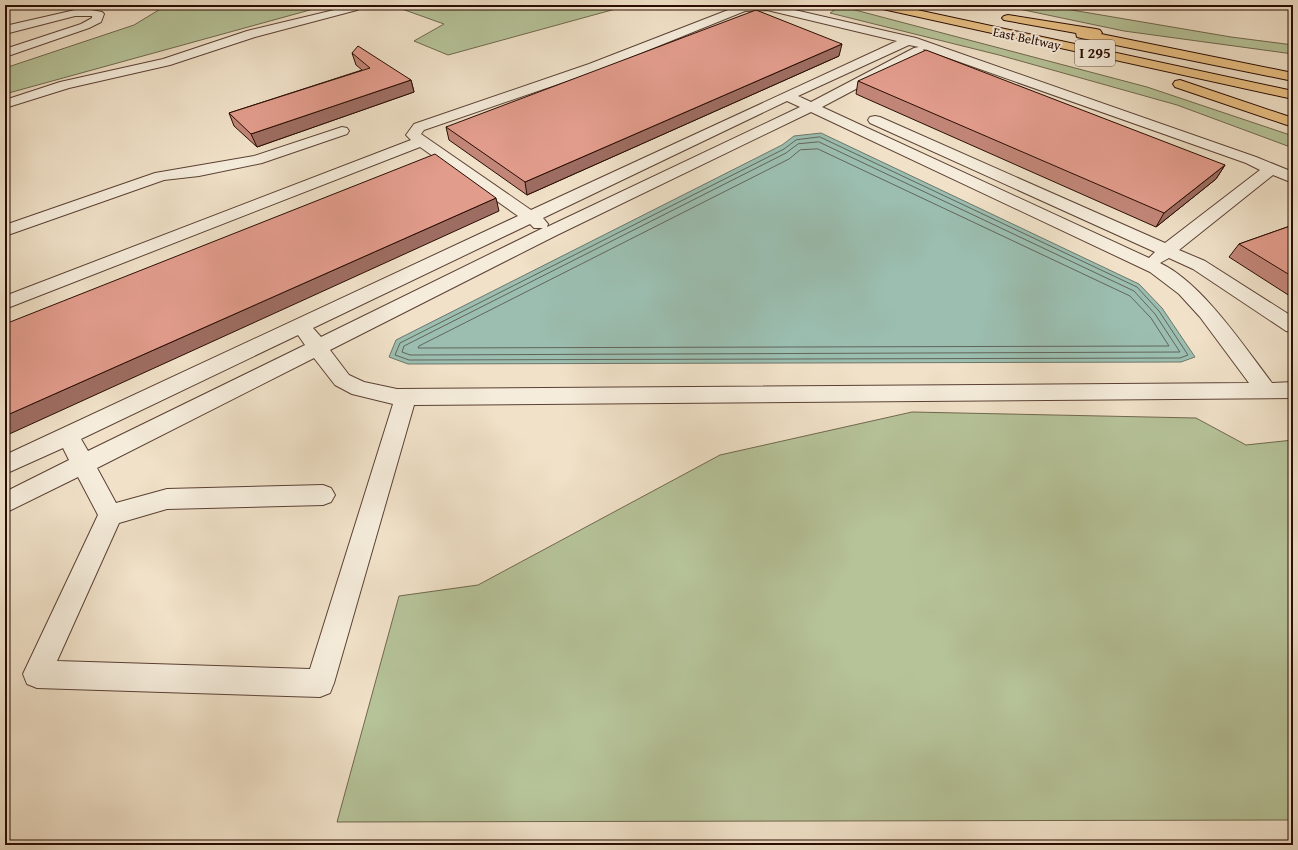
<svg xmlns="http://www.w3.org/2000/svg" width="1298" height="850" font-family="'Gentium Book Plus',serif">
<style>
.green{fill:#b6c399;stroke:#70684e}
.water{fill:#9bbeb0;stroke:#6d776b}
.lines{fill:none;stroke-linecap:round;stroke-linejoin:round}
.shore{stroke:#62655a;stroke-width:1}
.minor-casing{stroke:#5b4134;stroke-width:2}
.highway-casing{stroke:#290c03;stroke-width:2}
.minor{fill:#f5ecdb;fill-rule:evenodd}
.highway{fill:#e8c084;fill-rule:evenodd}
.wall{fill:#c28678;stroke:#290c03}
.shaded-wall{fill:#9e6d62;stroke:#290c03}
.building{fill:#e29c8c;stroke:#290c03}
.labels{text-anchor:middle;stroke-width:4;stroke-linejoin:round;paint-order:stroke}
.far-street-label{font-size:13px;fill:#290c03;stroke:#f5ecdb}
.shield{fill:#f5ecdb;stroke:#664f44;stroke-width:1}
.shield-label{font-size:15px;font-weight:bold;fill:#290c03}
</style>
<rect width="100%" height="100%" fill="#f0e1c8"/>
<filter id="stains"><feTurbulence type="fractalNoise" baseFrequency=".005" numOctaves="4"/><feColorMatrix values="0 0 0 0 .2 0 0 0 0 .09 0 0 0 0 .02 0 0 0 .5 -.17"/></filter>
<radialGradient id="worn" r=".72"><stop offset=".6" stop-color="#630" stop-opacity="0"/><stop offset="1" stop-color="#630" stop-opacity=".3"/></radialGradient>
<path class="green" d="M167 5H328L5 94V68L134 25Z
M407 5H630L448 55 414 41 444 24 399 8Z
M1000 5H1101L1054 7 1231 37 1293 45V54L1124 31Z
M840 6 1147 87 1293 136V148L1177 105 999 55 830 13Z
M912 412 1196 418 1246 445 1293 440V820L337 822 399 596 478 585 720 455Z"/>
<path class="water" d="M821 133 1139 284 1162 308 1195 357 1181 362 408 364 389 357 396 340 782 145 794 136Z"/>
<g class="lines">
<path class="shore" d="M820 137 1137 287 1159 311 1188 355 1180 358 409 360 395 355 400 343 784 149 796 140Z
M819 142 1134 291 1155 314 1180 352 410 355 402 352 404 346 786 153 798 144Z
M818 149 1130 296 1151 318 1169 346 418 348 419 346 789 159 800 150Z"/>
<defs>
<path id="minor" d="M355 5 359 8 357 10 255 37 170 65 69 88 5 108V100L60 82 163 59 247 31Z
M741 5H773L916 38 1256 157 1293 172V183L1273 175 1179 250 1205 261 1293 317V332L1286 331 1193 269 1169 258 1160 263C1202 283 1243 345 1272 383L1293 382V398L414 405 334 683 330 693 320 697 37 688 27 684 23 674 98 515 78 477 5 513V492L69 460 63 448 5 474V455L518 216 420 147 5 309V296L411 140 406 135 414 124 589 64ZM767 10 897 41 531 210 421 134 424 130 599 70 745 11ZM909 45 919 47 914 48 811 102 798 96ZM923 49 1246 163 1260 170 1165 243 880 117 875 116 870 117 868 120 870 123 1155 252 1149 258 822 107 922 54 924 51ZM787 101 800 107 547 227 548 224 543 218ZM811 112 1150 272 1179 294 1200 317 1249 383 397 389 364 382 349 375 330 350 557 235ZM530 224 534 228H543L321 337 313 328ZM298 335 305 345 88 451 81 439ZM314 358 335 385 352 394 393 404 310 669 57 661 119 523 167 509 323 505 331 502 335 495 331 488 323 485 167 489 116 503 97 468Z
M86 9 102 12 104 14 101 22 89 28 5 57V49L81 24 92 18V16H75L5 34V26L75 10Z
M342 127 347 128 349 131 347 134 262 163 199 176 164 180 5 236V225L155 173 254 156Z"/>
<path id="highway" d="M872 5H894L1293 91V99L878 8Z
M1008 15 1096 29 1100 30 1102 33 1101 34 1293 73V81L1081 38 1077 37 1076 33 1004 20 1002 18 1004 16Z
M1180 80 1293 118V127L1175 87 1173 84 1175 81Z"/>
</defs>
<use href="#minor" class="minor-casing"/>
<use href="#highway" class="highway-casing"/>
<use href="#minor" class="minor"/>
<use href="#highway" class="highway"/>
</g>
<path class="wall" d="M352 53 411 80 414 92 257 147 234 126 229 113 362 70 356 65Z
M839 56 527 195 449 140 446 127Z
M858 81 1225 165 1216 179 1156 227 856 94Z
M1293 225V298L1229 257 1239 244Z"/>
<path class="shaded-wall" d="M842 44 839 56 527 195 525 182Z
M411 80 414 92 257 147 251 134Z
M1225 165 1216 179 1156 227 1164 213Z
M496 198 499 211 5 436V416Z"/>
<path class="building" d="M756 10 842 44 525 182 446 127Z
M358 46 411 80 251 134 229 113 370 68 352 53Z
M926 50 1225 165 1164 213 858 81Z
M435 154 496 198 5 416V324Z
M1293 225V277L1239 244Z"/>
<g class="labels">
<g class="far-street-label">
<text transform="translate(1027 38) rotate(12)" y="5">East Beltway</text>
</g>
<rect class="shield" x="1075" y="40" width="40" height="26" rx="3"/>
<g class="shield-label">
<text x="1095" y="58">I 295</text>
</g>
</g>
<rect width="1298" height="850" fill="none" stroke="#f0e1c8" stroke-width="20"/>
<rect x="6" y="6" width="1286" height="838" fill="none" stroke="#290c03" stroke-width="2"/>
<rect x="10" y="10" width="1278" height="830" fill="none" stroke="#290c03"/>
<rect width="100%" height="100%" filter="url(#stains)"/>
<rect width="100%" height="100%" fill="url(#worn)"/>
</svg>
